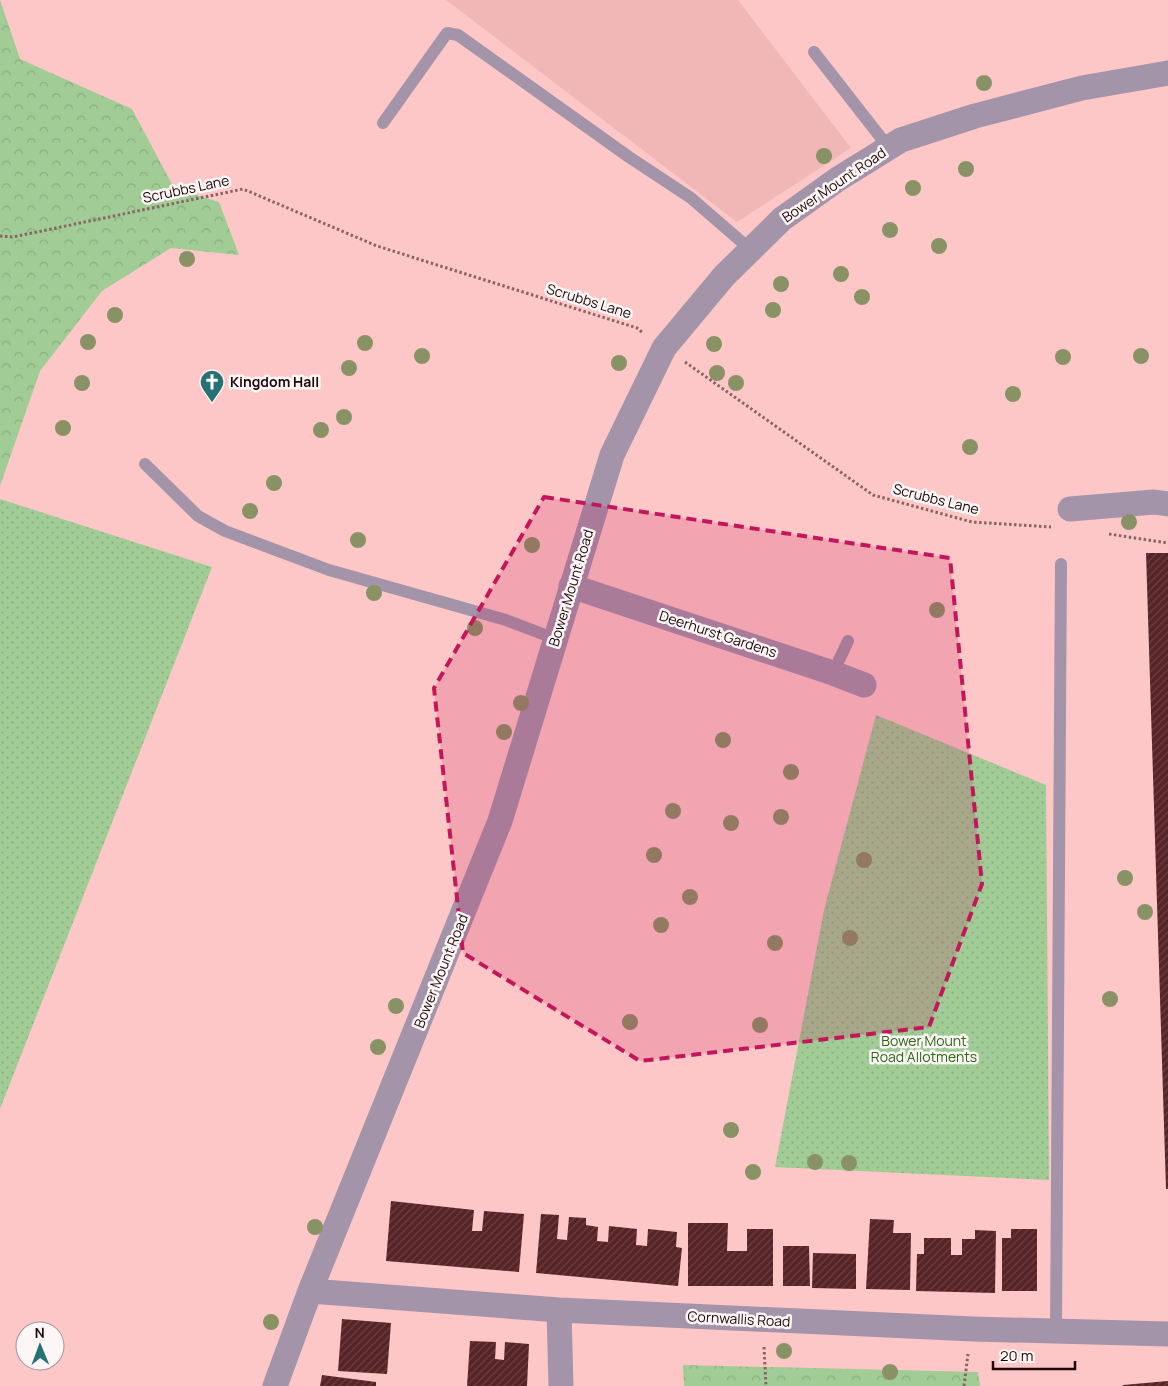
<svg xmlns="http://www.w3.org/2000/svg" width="1168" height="1386" font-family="Manrope,sans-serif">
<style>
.built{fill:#f1b7b6}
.grass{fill:url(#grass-dots)}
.forest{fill:url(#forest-crowns)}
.building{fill:url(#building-hatch)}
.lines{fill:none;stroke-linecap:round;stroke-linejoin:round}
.path{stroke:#8a6465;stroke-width:3;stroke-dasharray:2.5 2.5;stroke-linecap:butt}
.service{stroke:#a494a9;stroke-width:12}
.minor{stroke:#a494a9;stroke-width:25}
.tree{fill:#899265}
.marked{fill:#c2185b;fill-opacity:0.2;stroke:#c2185b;stroke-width:4;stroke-dasharray:10 6;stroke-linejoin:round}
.labels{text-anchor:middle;stroke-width:5;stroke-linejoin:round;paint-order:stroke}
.street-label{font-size:14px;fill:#1d0708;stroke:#fdf6f6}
.poi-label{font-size:14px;font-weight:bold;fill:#1d0708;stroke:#fdf6f6;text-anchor:start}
.park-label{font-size:14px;fill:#296714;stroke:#fdf6f6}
</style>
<defs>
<pattern id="grass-dots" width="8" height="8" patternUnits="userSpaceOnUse" patternTransform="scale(1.25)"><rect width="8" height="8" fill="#a1cc96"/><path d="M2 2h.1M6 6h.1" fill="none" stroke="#8aae80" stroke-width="1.8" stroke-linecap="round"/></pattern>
<pattern id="forest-crowns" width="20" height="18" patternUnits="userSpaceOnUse" patternTransform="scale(1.25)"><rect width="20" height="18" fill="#a1cc96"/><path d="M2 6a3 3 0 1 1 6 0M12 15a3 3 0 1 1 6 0" fill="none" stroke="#8aae80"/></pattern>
<pattern id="building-hatch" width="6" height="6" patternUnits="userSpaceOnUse" patternTransform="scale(1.25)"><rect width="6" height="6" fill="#572326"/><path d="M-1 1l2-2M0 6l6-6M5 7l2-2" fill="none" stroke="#6b4043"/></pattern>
</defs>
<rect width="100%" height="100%" fill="#fec7c7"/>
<path class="built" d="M446 0H738L851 148 737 222Z"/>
<path class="grass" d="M0 499 212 567 0 1109Z
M876 715 1046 785 1049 1180 775 1167 824 910Z"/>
<path class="forest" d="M0 0 20 59 132 109 174 188 219 202 239 255 171 248 102 291 40 371 0 486Z
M683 1365 978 1372 980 1386H684Z"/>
<path class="building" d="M1146 553H1168V1189H1166Z
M391 1201 474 1210 472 1231H482L484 1211 524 1214 519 1272 386 1261Z
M541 1214 559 1215 557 1239 567 1240 569 1217 586 1218V1225L598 1227 597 1241 608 1242 609 1226 637 1229 636 1245 647 1246 648 1229 677 1232 676 1247 682 1248 678 1286 536 1273Z
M870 1219 894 1220 893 1233H911L910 1290 866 1289Z
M688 1223H728L727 1251H747V1229H773V1286H688Z
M1011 1229H1037V1291H1002V1238H1011Z
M975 1230 996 1231 995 1293 916 1291 917 1254H924V1238H951V1255H962V1239H975Z
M783 1246H809L810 1286H783Z
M813 1253 856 1254V1289L812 1288Z
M342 1319 391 1323 387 1374 338 1371Z
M470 1341 496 1342 495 1359 504 1360 505 1342 529 1344 527 1386H467Z
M322 1375 376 1382V1386H320Z
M1168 1381V1386H1123V1385Z"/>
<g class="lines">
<path class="path" d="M0 236 13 237 243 189 377 246 637 328 643 333
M685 362 873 495 972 522 1051 527
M1109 534 1168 543
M764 1347 766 1386
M964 1386 968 1354"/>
<path class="service" d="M814 52 889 148
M383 123 447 33 458 35 629 157 691 198 751 250
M145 464 198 516 225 531 329 570 506 620 556 639
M833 673 848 641
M1056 1331 1061 564"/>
<path class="minor" d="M1070 509 1154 502 1168 504
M571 586 833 673 864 685
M310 1291 559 1310 973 1329 1168 1334
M559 1310 561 1386
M275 1386 310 1291 500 821 612 455 664 348 724 276 782 219 838 179 901 140 975 116 1082 88 1168 73"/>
</g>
<g class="tree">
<circle cx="984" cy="83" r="8"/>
<circle cx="824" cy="156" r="8"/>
<circle cx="966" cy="169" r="8"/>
<circle cx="913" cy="188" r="8"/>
<circle cx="890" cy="230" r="8"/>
<circle cx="939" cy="246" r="8"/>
<circle cx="187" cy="259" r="8"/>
<circle cx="841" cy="274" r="8"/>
<circle cx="781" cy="284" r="8"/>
<circle cx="862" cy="297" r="8"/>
<circle cx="773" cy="310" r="8"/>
<circle cx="115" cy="315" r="8"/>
<circle cx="88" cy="342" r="8"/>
<circle cx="365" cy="343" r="8"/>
<circle cx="714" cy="344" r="8"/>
<circle cx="422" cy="356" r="8"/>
<circle cx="1141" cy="356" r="8"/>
<circle cx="1063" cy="357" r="8"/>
<circle cx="619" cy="363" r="8"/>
<circle cx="349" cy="368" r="8"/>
<circle cx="717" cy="373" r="8"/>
<circle cx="82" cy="383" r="8"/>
<circle cx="736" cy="383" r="8"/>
<circle cx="1013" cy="394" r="8"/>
<circle cx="344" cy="417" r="8"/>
<circle cx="63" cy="428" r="8"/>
<circle cx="321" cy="430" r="8"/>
<circle cx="970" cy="447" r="8"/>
<circle cx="274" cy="483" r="8"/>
<circle cx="250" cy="511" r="8"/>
<circle cx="1129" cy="522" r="8"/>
<circle cx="358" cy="540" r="8"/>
<circle cx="532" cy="545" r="8"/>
<circle cx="374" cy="593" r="8"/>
<circle cx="937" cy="610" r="8"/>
<circle cx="475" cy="628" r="8"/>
<circle cx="521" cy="703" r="8"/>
<circle cx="504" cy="732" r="8"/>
<circle cx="723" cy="740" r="8"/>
<circle cx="791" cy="772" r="8"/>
<circle cx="673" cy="811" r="8"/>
<circle cx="781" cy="817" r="8"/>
<circle cx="731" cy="823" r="8"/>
<circle cx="654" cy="855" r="8"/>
<circle cx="864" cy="860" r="8"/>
<circle cx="1125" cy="878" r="8"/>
<circle cx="690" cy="897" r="8"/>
<circle cx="1145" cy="912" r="8"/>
<circle cx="661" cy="925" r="8"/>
<circle cx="850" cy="938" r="8"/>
<circle cx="775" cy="943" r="8"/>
<circle cx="1110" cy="999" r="8"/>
<circle cx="396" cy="1006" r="8"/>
<circle cx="630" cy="1022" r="8"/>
<circle cx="760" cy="1025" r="8"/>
<circle cx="378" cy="1047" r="8"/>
<circle cx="731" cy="1130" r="8"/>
<circle cx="815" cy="1162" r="8"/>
<circle cx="849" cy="1163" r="8"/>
<circle cx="753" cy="1172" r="8"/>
<circle cx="315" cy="1227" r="8"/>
<circle cx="271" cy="1322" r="8"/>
<circle cx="784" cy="1351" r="8"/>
<circle cx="890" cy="1372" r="8"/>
</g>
<path class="marked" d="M544 497 950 558 982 884 929 1027 640 1061 463 953 434 688Z"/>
<defs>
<symbol id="church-pin" viewBox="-11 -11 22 30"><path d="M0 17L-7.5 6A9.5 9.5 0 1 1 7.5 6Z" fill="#267174" stroke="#fdf6f6"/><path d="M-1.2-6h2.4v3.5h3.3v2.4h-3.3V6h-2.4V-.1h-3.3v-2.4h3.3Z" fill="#fff"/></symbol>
</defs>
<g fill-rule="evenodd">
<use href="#church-pin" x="198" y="368" width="28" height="38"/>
</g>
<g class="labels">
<g class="street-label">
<text transform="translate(834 185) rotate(-34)" y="5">Bower Mount Road</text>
<text transform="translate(186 189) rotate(-12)" y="5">Scrubbs Lane</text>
<text transform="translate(589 301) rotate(17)" y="5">Scrubbs Lane</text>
<text transform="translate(936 499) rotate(14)" y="5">Scrubbs Lane</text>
<text transform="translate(571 588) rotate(-73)" y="5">Bower Mount Road</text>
<text transform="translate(718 634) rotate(18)" y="5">Deerhurst Gardens</text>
<text transform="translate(441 971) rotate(-68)" y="5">Bower Mount Road</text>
<text transform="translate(739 1319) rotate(3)" y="5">Cornwallis Road</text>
</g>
<g class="poi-label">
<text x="230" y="387">Kingdom Hall</text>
</g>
<g class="park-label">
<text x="924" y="1046">Bower Mount<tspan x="924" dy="16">Road Allotments</tspan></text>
</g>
</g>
<g transform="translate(40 1346) rotate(359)"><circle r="24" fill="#fdf6f6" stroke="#a39697"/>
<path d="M0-4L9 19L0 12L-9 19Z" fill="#267174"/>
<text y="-8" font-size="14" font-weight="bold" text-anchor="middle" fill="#1d0708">N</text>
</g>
<path d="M993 1361v8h82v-8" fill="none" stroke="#1d0708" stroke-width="2.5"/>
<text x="1000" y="1361" font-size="15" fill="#1d0708" stroke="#fdf6f6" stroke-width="4" paint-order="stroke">20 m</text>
</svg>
